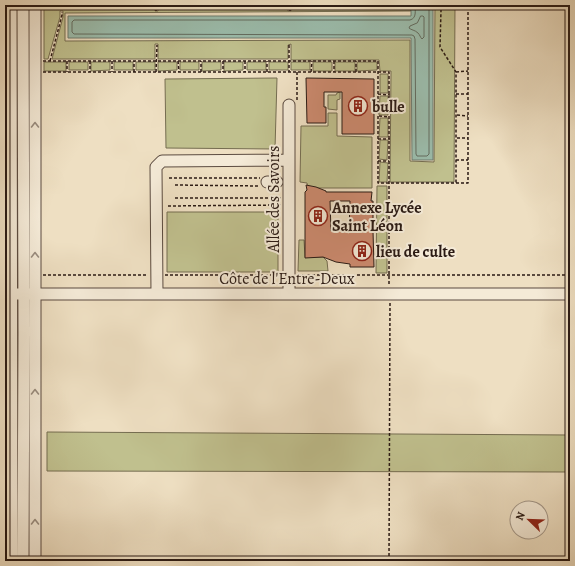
<svg xmlns="http://www.w3.org/2000/svg" width="575" height="566" font-family="Alegreya,serif">
<style>
.green{fill:#c0c08e;stroke:#756d51}
.water{fill:#9bbdad;stroke:#6e7c70}
.lines{fill:none;stroke-linecap:round;stroke-linejoin:round}
.shore{stroke:#626c60;stroke-width:1}
.building{fill:#cc8a6f;stroke:#2a1a14;fill-rule:evenodd}
.minor-casing{stroke:#5b4b40;stroke-width:13}
.path{stroke:#2a1a14;stroke-width:1.5;stroke-dasharray:3 2;stroke-linecap:butt}
.minor{stroke:#f4ead7;stroke-width:11}
.oneway{stroke:#998c7f}
.labels{text-anchor:middle;stroke-width:4;stroke-linejoin:round;paint-order:stroke}
.poi-label{font-size:16px;font-weight:bold;fill:#2a1a14;stroke:#f4ead7;text-anchor:start}
.street-label{font-size:16px;fill:#2a1a14;stroke:#f4ead7}
</style>
<rect width="100%" height="100%" fill="#eedfc2"/>
<filter id="stains"><feTurbulence type="fractalNoise" baseFrequency=".005" numOctaves="4"/><feColorMatrix values="0 0 0 0 .2 0 0 0 0 .09 0 0 0 0 .02 0 0 0 .5 -.17"/></filter>
<radialGradient id="worn" r=".72"><stop offset=".6" stop-color="#630" stop-opacity="0"/><stop offset="1" stop-color="#630" stop-opacity=".3"/></radialGradient>
<path class="green" d="M44 5H155V11H158V5H288V11H291V5H411V11L65 13V41L410 40V161L434 162 435 5H455L454 182H390L391 71H380L379 60H291V44L288 45V59H158V44H155V59H52L63 17V11H60V17L48 59H44Z
M44 62H66V71H44Z
M69 62H88V70H69Z
M91 62H110V70L91 71Z
M114 62H133V70H114Z
M136 62H155V70H136Z
M158 62H177V70L158 71Z
M180 62H199V70H180Z
M202 62H221V70L202 71Z
M224 62H243V70L224 71Z
M247 62H266V70H247Z
M269 62H288V70H269Z
M291 62H310V70H291Z
M313 62H332V71H313Z
M335 62H355V71H335Z
M357 62H377V70L357 71Z
M380 74H388V93H380Z
M277 78 275 149 166 148 165 79Z
M340 92V99L337 100V110L328 109V95H336L337 93Z
M380 96H388V115H379Z
M328 113H337V136L372 137V188H308L307 183 300 182 301 126H328Z
M380 118H388V137H379Z
M380 140H388L387 160 379 159Z
M380 162 388 163 387 182H379Z
M377 186H387V273H376Z
M167 212H278V272H167Z
M299 240H304L305 257H323L327 261 328 271H298Z
M47 432 570 435V472L47 471Z"/>
<path class="water" d="M411 5H433V160H412L411 38H68V16H411Z"/>
<g class="lines">
<path class="shore" d="M415 5C415 11 417 18 410 20H74L72 22V32L74 34 412 35 414 36 415 39 416 154 417 156H427L429 154V5
M421 16H423L424 17V37L422 39C420 37 420 35 418 33 415 30 411 30 409 28L410 26 417 23Z"/>
</g>
<path class="building" d="M306 78 374 79V134H342V92H324V107H326V123H307Z
M306 185 316 187 326 191V192H372L371 201H373V231L374 267H350V264L336 262 323 257 305 258V192L307 190ZM330 201H350L349 231H331Z"/>
<g class="lines">
<defs>
<path id="minor" d="M11 5 12 561
M23 5 24 332 23 561
M267 182H277
M5 294H570
M157 294 156 167 162 161 289 160
M289 294V105
M35 561V5"/>
</defs>
<use href="#minor" class="minor-casing"/>
<path class="path" d="M156 5V11
M290 5V11
M444 5 441 10 440 47 456 72V183
M289 45V72
M43 61H378V183H468V5
M50 61 62 15V12
M67 61V72
M90 61V72
M112 61V72
M178 61 179 72
M223 61V72
M245 61V72
M334 61V72
M43 72H389V286
M134 72V61
M156 72 157 45
M201 72V61
M267 72V61
M311 72 312 61
M356 72V61
M456 72 468 71
M378 94 390 95
M456 94H468
M297 100V72
M457 115 468 116
M379 116 389 117
M457 138H468
M378 139H390
M456 160H468
M378 161H389
M169 178H260
M175 185 259 186
M175 198H281
M168 206 281 205
M43 275H147
M165 275H281
M297 275H570
M389 561 390 302"/>
<use href="#minor" class="minor"/>
</g>
<defs><path id="oneway-chevron" d="M-2-3.5L2.5 0L-2 3.5" fill="none" stroke-width="1.6" stroke-linecap="round" stroke-linejoin="round"/></defs>
<g class="oneway">
<use href="#oneway-chevron" transform="translate(35 125) rotate(-90)"/>
<use href="#oneway-chevron" transform="translate(35 255) rotate(-90)"/>
<use href="#oneway-chevron" transform="translate(35 392) rotate(-90)"/>
<use href="#oneway-chevron" transform="translate(35 522) rotate(-90)"/>
</g>
<defs>
<symbol id="building-ring" viewBox="-11 -11 22 22"><circle r="9.5" fill="#f4ead7" stroke="#8f2418" stroke-width="1.5"/><path d="M-4-6H4V6H1V3H-1V6H-4ZM-2.5-4.3h1.7v1.8h-1.7ZM.8-4.3h1.7v1.8H.8ZM-2.5-1h1.7V.8h-1.7ZM.8-1h1.7V.8H.8Z" fill="#8f2418"/></symbol>
</defs>
<g fill-rule="evenodd">
<use href="#building-ring" x="347" y="95" width="22" height="22"/>
<use href="#building-ring" x="307" y="205" width="22" height="22"/>
<use href="#building-ring" x="351" y="240" width="22" height="22"/>
</g>
<g class="labels">
<g class="poi-label">
<text x="372" y="112">bulle</text>
<text x="332" y="213">Annexe Lycée<tspan x="332" dy="18">Saint Léon</tspan></text>
<text x="376" y="257">lieu de culte</text>
</g>
<g class="street-label">
<text transform="translate(273 199) rotate(-90)" y="6">Allée des Savoirs</text>
<text x="287" y="284">Côte de l'Entre-Deux</text>
</g>
</g>
<rect width="575" height="566" fill="none" stroke="#eedfc2" stroke-width="20"/>
<rect x="6" y="6" width="563" height="554" fill="none" stroke="#2a1a14" stroke-width="2"/>
<rect x="10" y="10" width="555" height="546" fill="none" stroke="#2a1a14"/>
<g transform="translate(529 520) rotate(293)"><circle r="19" fill="#f4ead7" stroke="#a39789"/>
<path d="M0-3L7 15L0 10L-7 15Z" fill="#8f2418"/>
<text y="-6" font-size="11" font-weight="bold" text-anchor="middle" fill="#2a1a14">N</text>
</g>
<rect width="100%" height="100%" filter="url(#stains)"/>
<rect width="100%" height="100%" fill="url(#worn)"/>
</svg>
